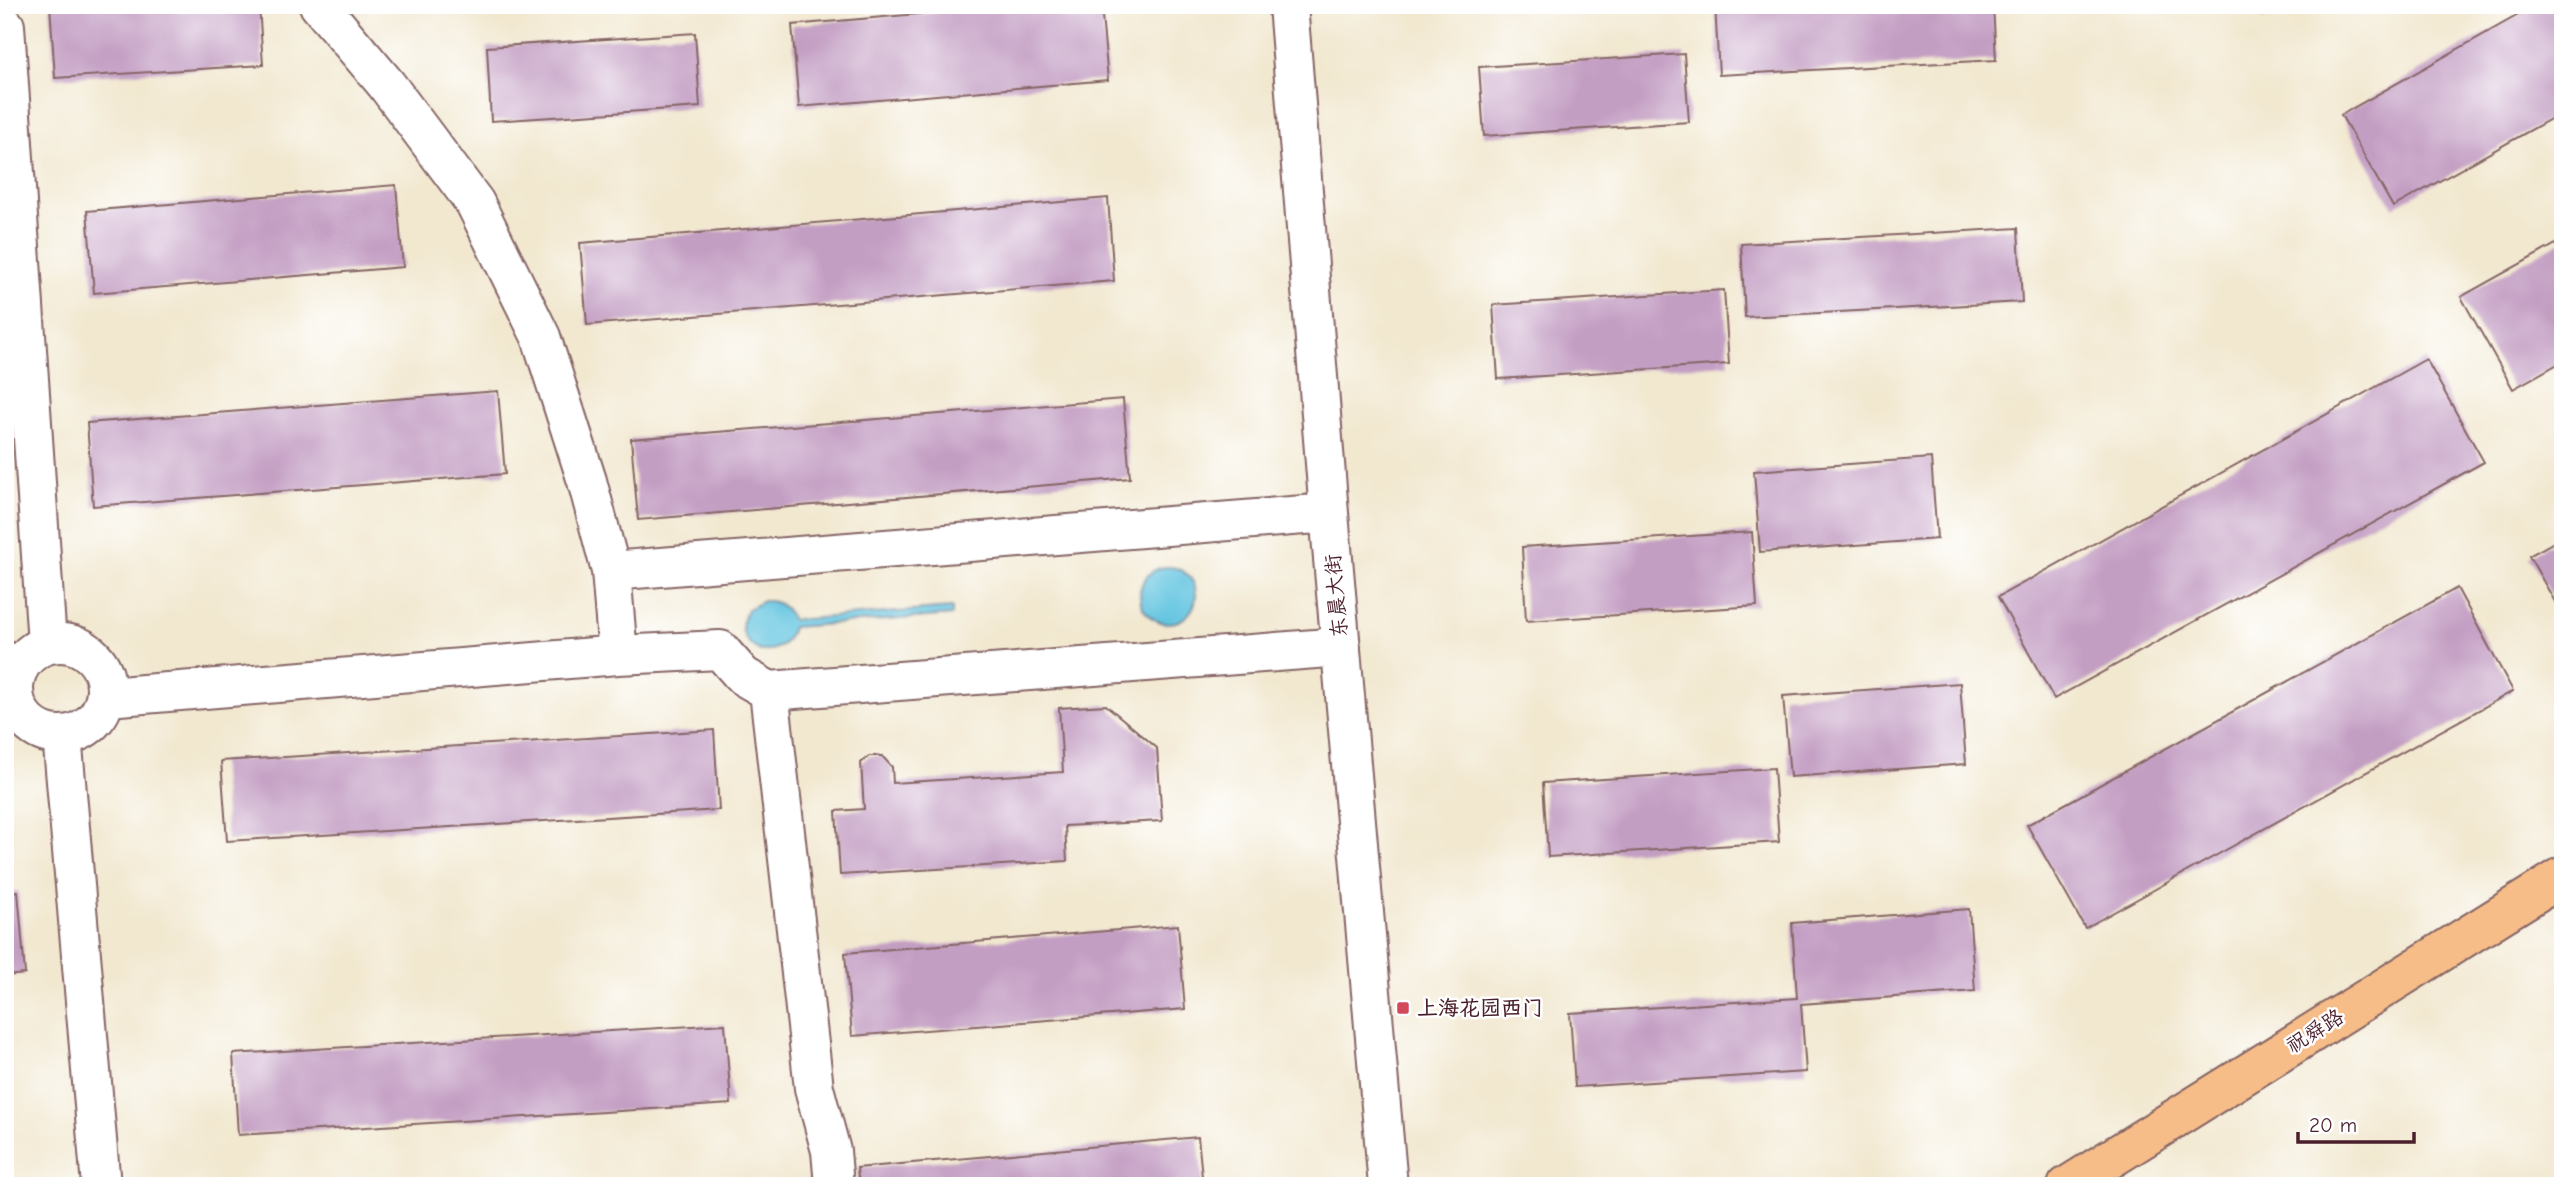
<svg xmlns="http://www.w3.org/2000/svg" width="2568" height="1191" font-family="'Comic Neue','LXGW WenKai TC',sans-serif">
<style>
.water{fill:#62c4e0;stroke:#567286;stroke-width:2}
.building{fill:#c39ec3}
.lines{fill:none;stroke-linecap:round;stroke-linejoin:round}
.minor-casing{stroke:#856565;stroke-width:42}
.major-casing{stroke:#856565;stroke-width:42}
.minor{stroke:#fff;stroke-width:38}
.major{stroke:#f7bd88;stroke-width:38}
.poi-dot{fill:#d1495b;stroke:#fff;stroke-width:2.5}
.labels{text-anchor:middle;stroke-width:5;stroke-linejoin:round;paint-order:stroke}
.street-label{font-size:21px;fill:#4a1f2b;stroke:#fff}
.poi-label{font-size:21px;font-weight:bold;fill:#4a1f2b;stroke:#fff;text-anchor:start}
</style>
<rect width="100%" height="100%" fill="#fff"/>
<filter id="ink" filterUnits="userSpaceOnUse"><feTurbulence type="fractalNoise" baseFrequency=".0143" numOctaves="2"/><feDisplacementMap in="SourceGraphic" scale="14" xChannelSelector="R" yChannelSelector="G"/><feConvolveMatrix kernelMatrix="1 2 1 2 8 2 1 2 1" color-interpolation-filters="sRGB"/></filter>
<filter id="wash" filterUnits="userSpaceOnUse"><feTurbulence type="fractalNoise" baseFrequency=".00686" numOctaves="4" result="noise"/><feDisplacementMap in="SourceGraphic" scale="28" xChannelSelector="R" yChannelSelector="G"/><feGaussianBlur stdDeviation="1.57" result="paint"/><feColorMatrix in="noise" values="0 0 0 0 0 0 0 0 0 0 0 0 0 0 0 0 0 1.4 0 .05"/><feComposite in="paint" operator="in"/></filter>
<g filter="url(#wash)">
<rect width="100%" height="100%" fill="#f2e8d0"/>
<path class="water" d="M1140 595a28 28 0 1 1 56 0a28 28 0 1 1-56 0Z
M763 601C777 600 787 606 792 620L952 608V615L792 627C788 644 778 651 760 651 742 641 737 627 748 609Z"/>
<g id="blocks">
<path class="building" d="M50 5H259L263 65 55 78Z
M1022 5H1101L1108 80 799 107 792 25Z
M1715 5H1993L1996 60 1719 75Z
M2255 5H2281L2262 16Z
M2536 5H2563V112L2393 207 2341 115Z
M695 33 700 107 491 121 487 47Z
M1684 54 1689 122 1484 136 1479 67Z
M396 185 403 267 94 293 87 211Z
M1108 198 1114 281 587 325 580 243Z
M2018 228 2022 302 1745 317 1741 244Z
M2563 240V361L2513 389 2461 297Z
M1724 290 1729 364 1498 379 1493 305Z
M2426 359 2484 462 2054 699 1998 597Z
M498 391 505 474 93 506 87 423Z
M1123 399 1130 478 638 520 631 439Z
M1931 458 1937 539 1760 552 1754 471Z
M1752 532 1757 606 1526 621 1522 547Z
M2563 537V616L2529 556Z
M2457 588 2513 691 2085 928 2027 825Z
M1960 683 1966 764 1790 777 1783 696Z
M1106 705 1157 748 1162 821 1065 826 1067 861 840 875 836 811 864 809 861 763 869 756H882L892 767 893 783 1063 772 1059 708Z
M714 730 719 810 227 841 221 761Z
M1774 768 1779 842 1548 857 1543 783Z
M18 891 25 974 5 976V892Z
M1969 909 1975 991 1801 1004 1806 1072 1575 1087 1570 1013 1797 998 1792 923Z
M1178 925 1185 1009 852 1036 845 953Z
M725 1024 731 1104 238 1135 233 1054Z
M1198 1137 1203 1186H859L857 1168Z"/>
</g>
</g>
<g filter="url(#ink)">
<use href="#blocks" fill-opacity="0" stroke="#856565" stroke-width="2"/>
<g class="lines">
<defs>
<path id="minor" d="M319 5 386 84 475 203 541 337 587 481 611 571 618 655 720 650 743 676 769 691 814 1088 831 1151 834 1186
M1288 5 1329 513 1388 1186
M5 26 47 644
M611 571 1329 513
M14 689a46 46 0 1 1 92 0a46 46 0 1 1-92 0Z
M769 691 1341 647
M107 697 618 655
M62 735 101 1186"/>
<path id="major" d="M2067 1186 2563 876"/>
</defs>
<use href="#minor" class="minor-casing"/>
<use href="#major" class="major-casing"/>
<use href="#minor" class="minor"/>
<use href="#major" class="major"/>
</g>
</g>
<rect class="poi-dot" x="1396" y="1001" width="14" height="14" rx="3.5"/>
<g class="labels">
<g class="street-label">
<text transform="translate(1336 596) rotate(-95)" y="7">东晨大街</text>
<text transform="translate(2315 1031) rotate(-32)" y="7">祝舜路</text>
</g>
<g class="poi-label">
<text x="1417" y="1015">上海花园西门</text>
</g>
</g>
<rect width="2568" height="1191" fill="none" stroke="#fff" stroke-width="28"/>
<path d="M2298 1132v10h116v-10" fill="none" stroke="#4a1f2b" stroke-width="3.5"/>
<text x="2309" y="1132" font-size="21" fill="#4a1f2b" stroke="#ffffff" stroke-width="5" paint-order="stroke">20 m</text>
</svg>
